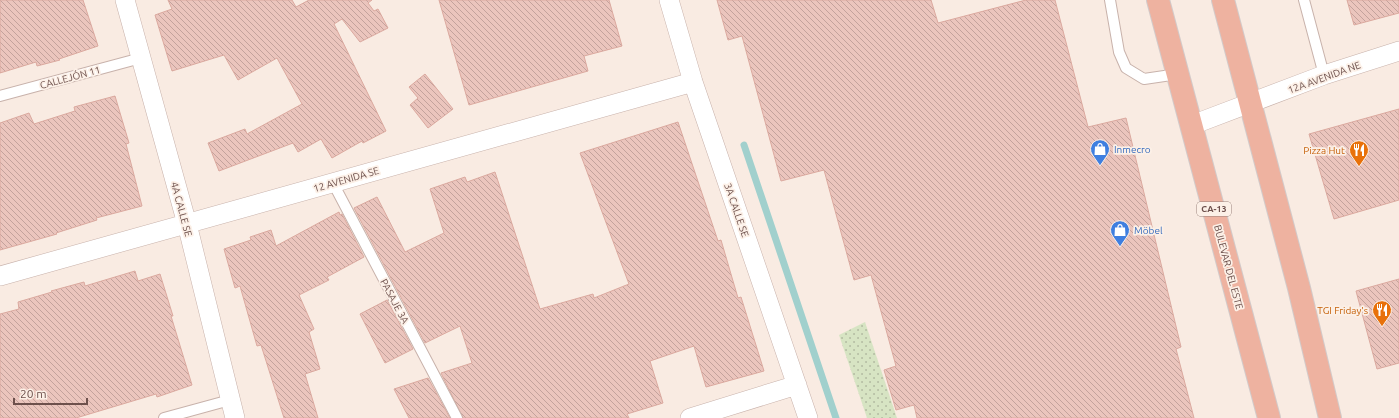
<svg xmlns="http://www.w3.org/2000/svg" width="1399" height="418" font-family="Ubuntu,sans-serif">
<style>
.grass{fill:url(#grass-dots)}
.lines{fill:none;stroke-linecap:round;stroke-linejoin:round}
.stream{stroke:#a1d0cd;stroke-width:7}
.building{fill:url(#building-back-hatch);stroke:#dba99f}
.service-casing{stroke:#c8b2ab;stroke-width:12}
.minor-casing{stroke:#c8b2ab;stroke-width:20}
.trunk-casing{stroke:#d3cac9;stroke-width:24}
.service{stroke:#fff;stroke-width:10}
.minor{stroke:#fff;stroke-width:19}
.trunk{stroke:#eeb2a0;stroke-width:22}
.labels{text-anchor:middle;stroke-width:3.5;stroke-linejoin:round;paint-order:stroke}
.shield{fill:#fcf0e7;stroke:#98807a;stroke-width:1}
.shield-label{font-size:9px;font-weight:bold;fill:#6d504c}
.street-label{font-size:10px;fill:#6d504c;stroke:#fcf0e7}
.shop-label{font-size:10px;fill:#366cbe;stroke:#fcf0e7;text-anchor:start}
.food-label{font-size:10px;fill:#c56008;stroke:#fcf0e7;text-anchor:end}
</style>
<defs>
<pattern id="grass-dots" width="8" height="8" patternUnits="userSpaceOnUse"><rect width="8" height="8" fill="#d7e4c3"/><path d="M2 2h.1M6 6h.1" fill="none" stroke="#b3bba1" stroke-width="1.8" stroke-linecap="round"/></pattern>
<pattern id="building-back-hatch" width="6" height="6" patternUnits="userSpaceOnUse"><rect width="6" height="6" fill="#ebc5bd"/><path d="M-1 5l2 2M0 0l6 6M5-1l2 2" fill="none" stroke="#c3a29c"/></pattern>
</defs>
<rect width="100%" height="100%" fill="#f9ebe2"/>
<path class="grass" d="M865 322 897 418H867L839 335Z"/>
<g class="lines">
<path class="stream" d="M744 145 836 418"/>
</g>
<path class="building" d="M0 0H83L98 46 59 59 60 60 37 66 36 62 0 73Z
M168 0H292L296 7 309 0H372L368 3 374 11 378 9 388 28 360 42 342 19 334 24 386 131 363 143 362 141 332 158 321 139 298 152 293 143 219 171 208 143 245 129 247 134 302 104 277 58 238 80 224 55 172 71 155 15 172 9Z
M439 0H609L622 46 584 56 588 71 469 105Z
M717 0H931L938 23 1026 0H1055L1088 127 1126 118 1181 347 1176 349 1194 418H917L914 405 896 410 884 370 896 366 871 275 854 280 824 170 781 181 742 36 728 40Z
M1347 0H1399V13L1354 25Z
M425 74 453 109 428 128 410 105 418 98 409 87Z
M115 96 129 143 126 144 142 206 96 218 97 220 56 233 57 234 0 250V123L29 113 34 124 75 111 74 107Z
M1399 109V200L1334 219 1309 134Z
M678 122 718 241 721 240 738 298 741 297 764 371 706 387 694 346 650 361 663 403 627 414 629 418H463L441 373 472 363 460 326 425 343 354 208 377 197 405 252 444 233 430 189 465 177 467 182 495 172 540 309 593 294 594 298 629 284 580 153Z
M339 212 340 215 342 214 364 257 327 277 329 280 299 295 314 329 309 332 320 369 305 374 318 418H284L261 345 257 346 240 286 235 288 224 249 251 240 250 237 271 230 276 246Z
M135 271 138 281 160 274 173 316H171L192 385 157 397 156 394 76 418H0V314L19 309 18 302 52 292 51 291 84 282 85 286Z
M1399 279V363L1377 369 1356 291Z
M387 300 413 349 385 363 360 314Z
M428 378 450 418H409L394 389Z"/>
<g class="lines">
<defs>
<path id="service" d="M1110 0 1119 52 1126 68 1144 79 1178 74
M1304 0 1324 75
M0 96 141 58
M333 183 457 418
M164 418 230 400"/>
<path id="minor" d="M125 0 187 224 235 418
M669 0 693 82 808 418
M1192 125 1324 75 1399 51
M0 276 693 82
M690 418 797 385"/>
<path id="trunk" d="M1158 0 1269 418
M1223 0 1299 288 1330 418"/>
</defs>
<use href="#service" class="service-casing"/>
<use href="#minor" class="minor-casing"/>
<use href="#trunk" class="trunk-casing"/>
<use href="#service" class="service"/>
<use href="#minor" class="minor"/>
<use href="#trunk" class="trunk"/>
</g>
<defs>
<symbol id="shop-pin" viewBox="-11 -11 22 30"><path d="M0 17L-7.5 6A9.5 9.5 0 1 1 7.5 6Z" fill="#3f7fe0" stroke="#fcf0e7"/><path d="M-5-2.5h2.3a2.7 3.5 0 0 1 5.4 0H5L5.5 6h-11ZM-1.5-2.5h3a1.5 2.3 0 0 0-3 0Z" fill="#fff"/></symbol>
<symbol id="restaurant-pin" viewBox="-11 -11 22 30"><path d="M0 17L-7.5 6A9.5 9.5 0 1 1 7.5 6Z" fill="#e8710a" stroke="#fcf0e7"/><path d="M-5-6h1v4h1v-4h1v4h1v-4h1v5L-1.5 .5V6h-2V.5L-5-1ZM5-6V6H3V1.5H1.5Q1.5-4 5-6Z" fill="#fff"/></symbol>
</defs>
<g fill-rule="evenodd">
<use href="#shop-pin" x="1089" y="138" width="22" height="30"/>
<use href="#restaurant-pin" x="1348" y="139" width="22" height="30"/>
<use href="#shop-pin" x="1109" y="219" width="22" height="30"/>
<use href="#restaurant-pin" x="1371" y="299" width="22" height="30"/>
</g>
<g class="labels">
<rect class="shield" x="1197" y="202" width="34" height="14" rx="3"/>
<g class="shield-label">
<text x="1214" y="212">CA-13</text>
</g>
<g class="street-label">
<text transform="translate(70 77) rotate(-15)" y="4">CALLEJÓN 11</text>
<text transform="translate(1324 77) rotate(-20)" y="4">12A AVENIDA NE</text>
<text transform="translate(346 179) rotate(-16)" y="4">12 AVENIDA SE</text>
<text transform="translate(182 209) rotate(75)" y="4">4A CALLE SE</text>
<text transform="translate(737 210) rotate(71)" y="4">3A CALLE SE</text>
<text transform="translate(1229 267) rotate(75)" y="4">BULEVAR DEL ESTE</text>
<text transform="translate(395 301) rotate(62)" y="4">PASAJE 3A</text>
</g>
<g class="shop-label">
<text x="1114" y="153">Inmecro</text>
<text x="1134" y="234">Möbel</text>
</g>
<g class="food-label">
<text x="1345" y="154">Pizza Hut</text>
<text x="1368" y="314">TGI Friday's</text>
</g>
</g>
<path d="M14 398v6h73v-6" fill="none" stroke="#6d504c" stroke-width="2"/>
<text x="20" y="398" font-size="12" fill="#6d504c" stroke="#fcf0e7" stroke-width="3" paint-order="stroke">20 m</text>
</svg>
